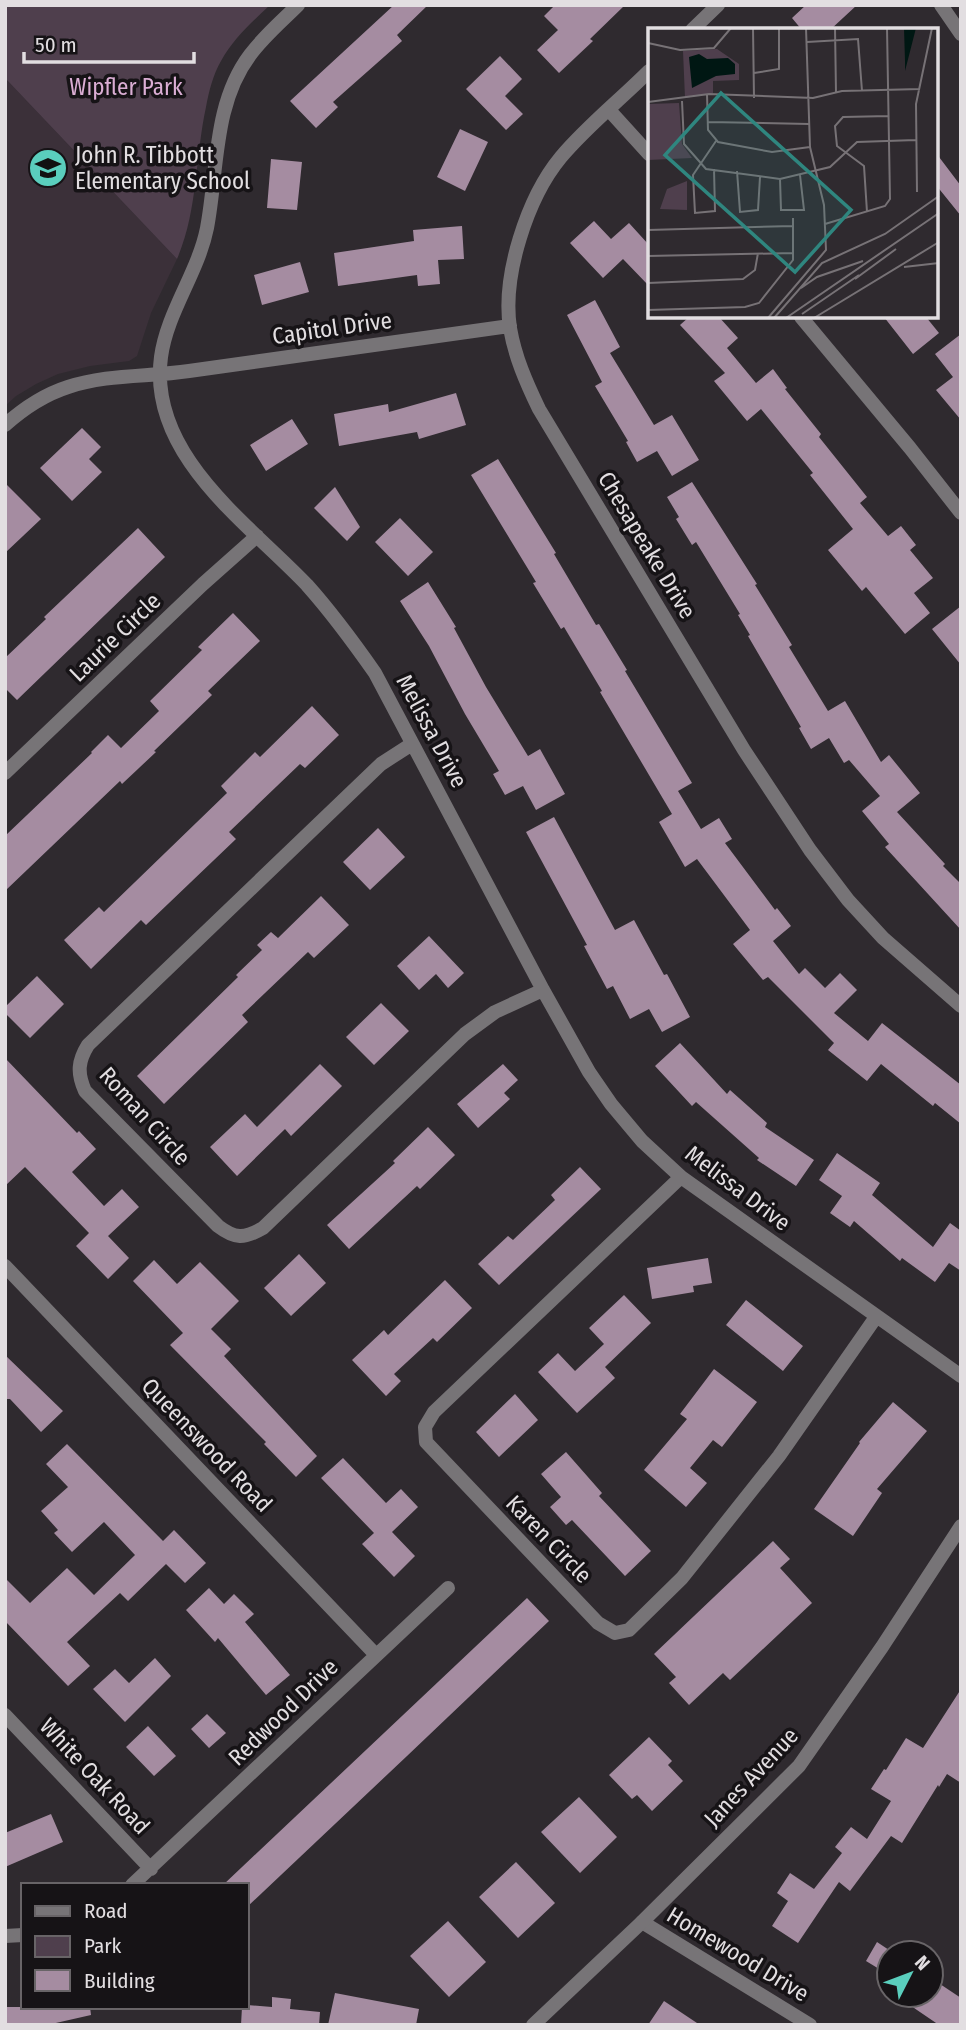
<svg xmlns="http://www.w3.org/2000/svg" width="966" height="2030" font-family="'Fira Sans Condensed',sans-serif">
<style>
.built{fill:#3b3039}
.green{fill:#4f3f4d}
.building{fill:#a58ca1}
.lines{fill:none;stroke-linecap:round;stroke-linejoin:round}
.minor{stroke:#777477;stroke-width:14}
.tertiary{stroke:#777477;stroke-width:14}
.labels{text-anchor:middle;stroke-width:7;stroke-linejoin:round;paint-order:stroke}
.park-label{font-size:23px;fill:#dbaed4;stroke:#161316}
.poi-label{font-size:23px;fill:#e2dee1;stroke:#161316;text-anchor:start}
.street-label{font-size:23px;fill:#e2dee1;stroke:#161316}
.inset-road{fill:none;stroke:#777276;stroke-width:2}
.view{fill:#2f867f;fill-opacity:0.15;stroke:#2f867f;stroke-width:3.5}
.inset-edge{fill:none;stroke:#e2dee1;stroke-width:3.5}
</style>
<rect width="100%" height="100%" fill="#2f2a2f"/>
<path class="built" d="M5 78 177 259 151 313 137 356 129 361 90 366 58 374 36 384 16 396 5 406Z"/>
<path class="green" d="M5 5H270C252 22 233 39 221 61 213 75 209 91 206 107 195 157 198 211 177 259L5 78Z"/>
<path class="building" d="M394 5H428L397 35 402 41 333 102 338 107 316 128 290 101Z
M555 5H625L590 39 593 41 559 73 537 50 558 30 544 16Z
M806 5H857L830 30H802L792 18Z
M500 56 522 79 505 96 523 114 506 130 466 89Z
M460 129 488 142 465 191 437 177Z
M936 153 961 186V216L936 185Z
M271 159 302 162 297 210 267 208Z
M594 221 611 239 629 223 649 245V286L623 259 603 278 570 243Z
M462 226 464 259 438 260 440 284 418 286 417 275 338 286 334 253 414 241 413 230Z
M300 262 309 292 262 305 254 275Z
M595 300 620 347 610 353 654 425 672 415 699 460 672 476 657 451 637 462 626 442 628 441 595 386 602 382 567 315Z
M689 317H719L738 338 727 348 756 383 773 369 787 388 785 389 821 434 819 437 867 497 860 503 888 536 901 526 916 545 910 550 933 578 914 593 930 613 905 634 866 587 862 591 828 550 853 529 810 475 813 473 761 409 747 421 714 381 725 373 680 325Z
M884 317H926L939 333 913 354Z
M961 334V420L936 390 953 377 935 354Z
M456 393 466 425 419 439 417 432 339 446 334 414 388 404 389 412Z
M292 419 308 444 266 471 250 445Z
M82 428 101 447 89 459 102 472 72 501 40 468Z
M498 459 556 553 554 554 596 625 599 624 627 670 625 671 692 783 678 791 701 829 719 818 732 839 725 843 775 910 777 908 791 926 773 941 799 974 805 968 825 988 840 973 857 990 834 1013 868 1041 882 1023 961 1085V1124L935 1103 933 1106 881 1064 867 1081 828 1050 834 1043 768 977 763 980 733 944 750 930 697 859 685 867 659 822 672 814 600 692 602 691 564 627 561 629 533 583 536 582 471 475Z
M692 482 757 584 755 585 792 645 789 647 828 711 845 701 881 762 889 755 920 793 897 812 945 864 943 866 961 884V930L885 847 889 844 862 811 880 796 849 760 844 763 829 738 811 749 799 728 801 727 748 636 750 635 738 615 740 614 696 542 692 545 676 519 679 517 667 497Z
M5 483 41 519 5 553Z
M335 487 360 527 347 541 314 508Z
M400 518 433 552 408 576 375 542Z
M138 528 165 557 17 700 5 688V658L46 619 44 617Z
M428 582 456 627 454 628 486 687 528 756 540 749 565 794 536 810 523 786 505 795 493 774 499 771 465 714 429 646 400 601Z
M961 606V665L932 629Z
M233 613 260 641 208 691 212 695 154 751 156 752 122 784 120 781 5 891V836L92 753 91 752 108 735 121 748 159 711 150 701 202 650 198 647Z
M312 706 339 735 305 768 300 764 229 832 236 839 146 925 141 920 91 969 64 940 99 907 104 912 227 793 221 786 255 752 260 757Z
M554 817 615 930 634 920 664 975 667 974 690 1017 662 1032 649 1009 630 1019 613 986 607 989 584 946 587 945 526 832Z
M378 828 405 857 370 890 343 862Z
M321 896 349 925 314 958 308 952 242 1015 248 1022 164 1104 137 1076 238 977 236 975 262 950 257 945 271 932 278 938Z
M429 936 464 973 448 988 436 974 419 990 397 966Z
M37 976 64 1004 30 1038 5 1013V1007Z
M381 1003 409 1031 374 1065 346 1037Z
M680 1043 727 1094 730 1090 767 1123 765 1127 814 1160 796 1186 757 1160 759 1158 696 1102 692 1106 655 1066Z
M5 1058 77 1133 79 1131 96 1149 72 1172 104 1206 122 1189 139 1207 108 1236 129 1258 108 1279 76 1246 89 1233 25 1167 5 1186Z
M320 1064 342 1086 291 1136 285 1129 237 1176 210 1147 245 1114 257 1127Z
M503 1064 518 1080 504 1093 510 1099 478 1128 457 1104Z
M428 1127 455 1155 420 1189 417 1186 349 1249 327 1225 395 1163 393 1161Z
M837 1153 880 1183 872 1195 933 1247 950 1223 961 1231V1271L949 1263 935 1282 902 1258 900 1261 854 1221 850 1227 830 1213 842 1196 819 1180Z
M580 1167 601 1189 499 1285 478 1264 508 1236 513 1240 555 1200 551 1195Z
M299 1254 326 1283 291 1316 264 1288Z
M708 1258 712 1283 693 1286 694 1292 652 1299 647 1268Z
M154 1260 177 1284 200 1262 239 1301 211 1329 231 1349 224 1356 317 1456 296 1477 264 1444 266 1442 170 1345 183 1333 133 1281Z
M445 1280 472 1308 437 1342 433 1338 394 1374 401 1381 386 1396 352 1360 384 1330 388 1335Z
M624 1295 651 1323 605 1367 615 1378 577 1413 538 1372 558 1353 575 1371 604 1344 589 1328Z
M746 1300 803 1346 783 1371 726 1325Z
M5 1355 63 1411 41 1432 10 1399H5Z
M714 1369 757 1402 722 1447 713 1440 690 1468 707 1483 686 1507 644 1470 687 1419 680 1414Z
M515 1394 538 1420 499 1457 476 1432Z
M893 1402 927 1431 877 1489 882 1493 853 1536 814 1509 860 1443 859 1442Z
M67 1444 163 1541 174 1530 206 1563 185 1583 166 1564 128 1601 120 1593 67 1642 90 1666 68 1686 5 1621V1578L30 1603 67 1568 94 1595 135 1555 104 1522 72 1552 54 1533 58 1530 41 1511 68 1487 46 1464Z
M566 1452 602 1493 599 1496 651 1551 625 1576 572 1520 566 1525 550 1507 561 1497 541 1474Z
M343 1458 386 1503 401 1489 418 1507 392 1532 415 1556 394 1577 362 1544 374 1533 321 1478Z
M773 1541 790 1559 780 1568 812 1603 730 1680 723 1673 689 1705 669 1683 676 1677 654 1654Z
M209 1588 224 1604 234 1594 254 1614 245 1622 290 1675 266 1695 218 1638 215 1642 186 1610Z
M527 1598 549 1621 407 1756 247 1907V1885H223Z
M155 1658 171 1676 125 1722 93 1689 115 1669 129 1683Z
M961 1689V1783L947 1774 939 1787 938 1785 902 1843 891 1836 850 1891 839 1882 798 1943 772 1926 788 1901 777 1893 790 1873 814 1889 842 1853 835 1847 851 1827 867 1839 891 1801 871 1789 884 1769 886 1770 906 1738 923 1748Z
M207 1714 226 1733 209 1748 191 1729Z
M148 1726 176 1756 154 1776 126 1747Z
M649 1737 672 1761 668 1765 683 1781 652 1811 637 1795 632 1799 609 1775Z
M579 1797 617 1837 580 1873 541 1832Z
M51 1814 63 1842 5 1867V1833Z
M516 1862 555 1903 518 1938 479 1897Z
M448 1921 486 1962 449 1997 410 1956Z
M877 1942 889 1950V1975L866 1961Z
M931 1978 961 1998V2025H939L895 1995H931Z
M335 1993 419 2009 416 2025H328Z
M272 1997 291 1999 290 2009 320 2012 319 2025H241L242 2007H247V2005L272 2007Z
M664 2001 700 2025H648Z
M5 2007H90L91 2015 47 2025H5Z"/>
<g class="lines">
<path class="minor" d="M298 5C282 21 264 36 250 55 213 104 218 170 207 228 198 273 167 312 161 357 148 455 248 523 307 585 332 613 354 643 375 673L543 990 589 1072 611 1104 642 1141 681 1177 961 1376
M692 30 718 5
M649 71C620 100 587 126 561 157 527 198 502 276 510 328 515 357 526 382 539 409L744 750 810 850 848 900 883 938 961 1006
M609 110 649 154
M801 317 910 448 961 513
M5 425C24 408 43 395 68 387 106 374 149 377 189 371 296 356 403 341 510 326
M412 744 381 764 88 1045C78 1061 77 1073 85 1091L218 1226C235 1239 244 1239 263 1228L465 1034 495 1012 543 990
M5 773 203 584 257 536
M681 1177 434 1412 425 1427 426 1442 598 1623 615 1633 629 1630 682 1578 779 1456 876 1317
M5 1266 376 1655
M5 1715 151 1869
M132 1885 448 1588
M642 1922 810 2025
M5 1936 23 1935"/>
<path class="tertiary" d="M941 5 961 34
M533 2025 642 1922 799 1766 882 1647 961 1526"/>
</g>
<defs>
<symbol id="school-disc" viewBox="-11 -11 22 22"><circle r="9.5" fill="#5acebd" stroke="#161316"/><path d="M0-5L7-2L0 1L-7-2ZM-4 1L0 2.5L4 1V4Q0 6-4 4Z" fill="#111"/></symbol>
</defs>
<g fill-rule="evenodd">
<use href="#school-disc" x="26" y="146" width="44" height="44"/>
</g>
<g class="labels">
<g class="park-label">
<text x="126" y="95">Wipfler Park</text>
</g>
<g class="poi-label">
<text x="75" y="163">John R. Tibbott<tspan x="75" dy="26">Elementary School</tspan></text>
</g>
<g class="street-label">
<text transform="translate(332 328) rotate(-8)" y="8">Capitol Drive</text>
<text transform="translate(647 545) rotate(59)" y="8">Chesapeake Drive</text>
<text transform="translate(115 637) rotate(-44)" y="8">Laurie Circle</text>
<text transform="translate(432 731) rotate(62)" y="8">Melissa Drive</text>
<text transform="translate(145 1116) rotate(48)" y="8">Roman Circle</text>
<text transform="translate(738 1188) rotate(37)" y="8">Melissa Drive</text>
<text transform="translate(207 1445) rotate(46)" y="8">Queenswood Road</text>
<text transform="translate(549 1539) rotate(46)" y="8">Karen Circle</text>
<text transform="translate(283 1712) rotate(-44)" y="8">Redwood Drive</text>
<text transform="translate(95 1776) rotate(47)" y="8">White Oak Road</text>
<text transform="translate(751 1777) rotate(-47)" y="8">Janes Avenue</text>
<text transform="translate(738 1954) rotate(31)" y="8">Homewood Drive</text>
</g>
</g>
<g transform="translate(648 28)">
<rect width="290" height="290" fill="#2f2a2f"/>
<path d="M69 21 91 36V52L65 53V65L37 70 35 23ZM31 75 34 116 44 130 0 132V76ZM39 153V182L12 181 19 161Z" fill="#4f3f4d"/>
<path d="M256 0H268L257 43V33ZM51 26 59 31 80 30 87 36V46L68 48 44 60 41 29Z" fill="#001713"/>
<path class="inset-road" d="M105 0 106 70M187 0 188 65M159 14 210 11 214 63M0 15 32 22 66 20 83 0M106 45 131 41V0M59 66 60 102 70 114 124 124 162 119M34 73 36 116 58 141 132 151 182 139 209 114 268 112M0 74 61 66 165 70 194 63 272 61M60 94 161 96M66 141 67 183 47 185 45 147 68 113M89 143 92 184 110 182 112 149M132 151 133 182H156L152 147M269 164 268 76 284 0M219 184 216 138 189 118 187 98 195 89 241 88M177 196 237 178 242 171 239 0M0 202 145 198M0 228 145 225M256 239 291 235M207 251 248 221M0 255 95 251 107 242 110 225M153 260 169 249 215 233M0 282 97 279 111 275 145 232V190M154 286 211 247M120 290 178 222 176 177 162 119 158 0M126 290 174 235 237 206 291 168M138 290 291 185M166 290 291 214"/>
<path class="view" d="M73 65 203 182 147 244 17 127Z"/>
<rect width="290" height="290" class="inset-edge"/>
</g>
<rect width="966" height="2030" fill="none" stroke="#e2dee1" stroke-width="14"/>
<rect x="21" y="1883" width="228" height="126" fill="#161316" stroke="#686467" stroke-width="2"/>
<rect x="35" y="1906" width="35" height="10" fill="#777477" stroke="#686467" stroke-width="2"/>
<text x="84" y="1918" font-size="21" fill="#e2dee1">Road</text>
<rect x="35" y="1936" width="35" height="21" fill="#4f3f4d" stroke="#686467" stroke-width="2"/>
<text x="84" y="1953" font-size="21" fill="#e2dee1">Park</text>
<rect x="35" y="1970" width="35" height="21" fill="#a58ca1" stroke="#686467" stroke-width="2"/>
<text x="84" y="1988" font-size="21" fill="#e2dee1">Building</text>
<g transform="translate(910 1974) rotate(48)"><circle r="33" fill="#161316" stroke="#686467" stroke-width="2"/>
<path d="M0-5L12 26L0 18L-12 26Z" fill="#5acebd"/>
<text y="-10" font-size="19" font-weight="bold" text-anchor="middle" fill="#e2dee1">N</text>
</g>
<path d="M24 52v10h170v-10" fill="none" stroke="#e2dee1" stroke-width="3.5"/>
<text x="35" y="52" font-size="21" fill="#e2dee1" stroke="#161316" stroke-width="5" paint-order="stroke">50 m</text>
</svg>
